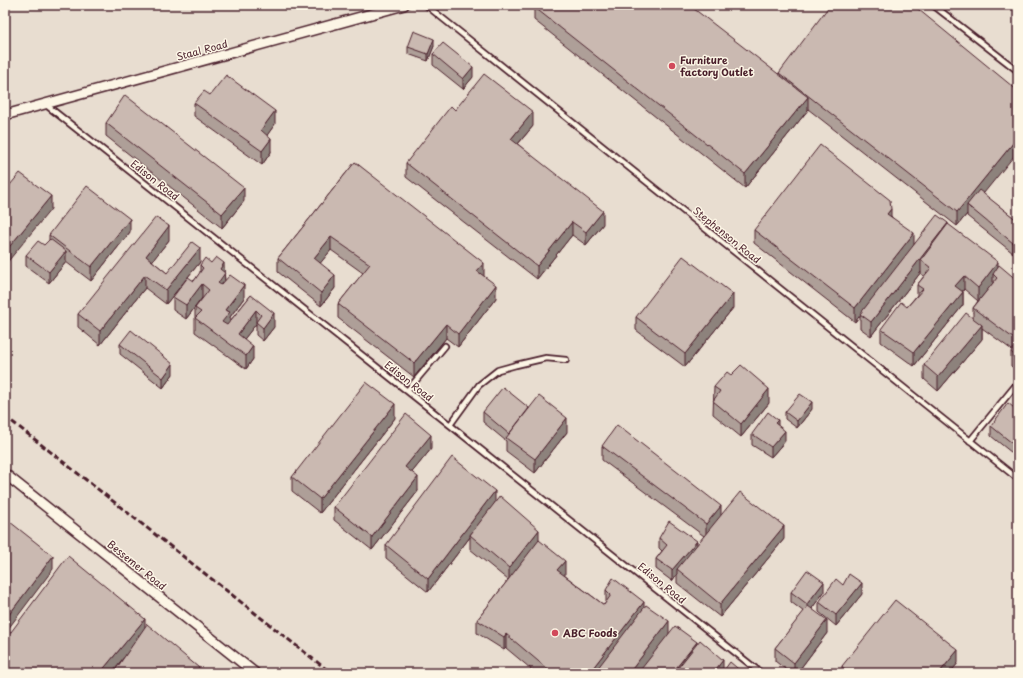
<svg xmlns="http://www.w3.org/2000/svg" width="1023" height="678" font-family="'Playpen Sans',sans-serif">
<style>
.built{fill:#e8ddd0}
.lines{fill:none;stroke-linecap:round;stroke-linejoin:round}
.lane-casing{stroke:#4a1f2b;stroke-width:8}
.street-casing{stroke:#4a1f2b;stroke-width:12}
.lane{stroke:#fcf5e5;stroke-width:4.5}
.street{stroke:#fcf5e5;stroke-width:9}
.rail{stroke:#4a1f2b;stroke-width:3;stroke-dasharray:6 3;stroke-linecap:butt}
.wall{fill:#ae9f98;stroke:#4a1f2b}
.shaded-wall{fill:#8d827c;stroke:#4a1f2b}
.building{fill:#cab9b1;stroke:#4a1f2b}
.poi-dot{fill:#d1495b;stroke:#fcf5e5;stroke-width:1.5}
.labels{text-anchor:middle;stroke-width:3;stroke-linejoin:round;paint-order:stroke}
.street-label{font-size:10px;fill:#4a1f2b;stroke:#fcf5e5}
.poi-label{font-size:10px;font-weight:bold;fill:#4a1f2b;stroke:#fcf5e5;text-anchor:start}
</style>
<rect width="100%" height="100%" fill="#f5ecde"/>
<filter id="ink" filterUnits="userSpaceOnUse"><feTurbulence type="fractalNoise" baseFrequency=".025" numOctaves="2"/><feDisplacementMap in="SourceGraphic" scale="8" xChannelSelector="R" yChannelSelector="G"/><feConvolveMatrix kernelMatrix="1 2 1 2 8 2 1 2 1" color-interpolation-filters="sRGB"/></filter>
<g filter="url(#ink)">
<path class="built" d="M5 5H1018V673H5Z"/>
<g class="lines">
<defs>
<path id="lane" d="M426 5 1018 479
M933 5 1018 71
M45 104 450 425 761 673
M407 391 445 346
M450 425 479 385 498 370 516 365 546 358 566 360
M970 441 1015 386"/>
<path id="street" d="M5 115 404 5
M5 474 255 673"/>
</defs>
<use href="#lane" class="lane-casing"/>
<use href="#street" class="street-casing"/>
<use href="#lane" class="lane"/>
<use href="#street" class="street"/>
<path class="rail" d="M5 416 331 673"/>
</g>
<path class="wall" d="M534 7 582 9 779 74V73L983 194 1018 221 1013 253 967 216V214L957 226 808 109V110L745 188 534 20Z
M434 46 428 61 408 54V47Z
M433 54 473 77 463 89 433 65Z
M210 95 275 124 267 135 271 152 262 165 194 116V103Z
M455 110 533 126 518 144 603 224 586 245 572 235 537 279 406 177V163Z
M106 123 244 201 222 228 106 136Z
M355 162 484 276 496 298 458 347 446 338 414 377 338 318V304L363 273 331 250 320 263 335 288 321 306 278 272V258Z
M891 216 914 244 948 225 998 267 1018 281V371L1011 366V352L1012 350 982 328V339L938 391 924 379V365L973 318V308L978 301 964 289 963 291V305L914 366 881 342V329L907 307 917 295V285L924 276 921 274V272L871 336 860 328V315L855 322 754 243V230Z
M130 232 91 281 66 262 49 283 26 266V255L44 245 49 240V235Z
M169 240 152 261 167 273 200 262 166 304 145 288 100 345 78 327V314Z
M200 265 224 272 225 281 244 298 230 317V321L251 295 274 327 263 341 256 335V324L244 339 253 359 246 369 195 332V308L202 298 186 319 173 310V297L194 281 200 273Z
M733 308 685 367 636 330V317Z
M120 344 173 374 163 388 120 354Z
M714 387 769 403 741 437 713 414Z
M529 408 567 432 535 473 506 451V441L483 422V412Z
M812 409 797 428 785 419V412Z
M1018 411V456L1017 457 991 436V426Z
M395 418 320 513 292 491V477Z
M752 434 785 441 771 457 752 445Z
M602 446 721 515 784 539 720 617 677 583V574L672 581 656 569V559L662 551 659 548V538L697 546 704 536 602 460Z
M431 449 412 472 418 491 372 550 334 520V507Z
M495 502 539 540 565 575H564L604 605 606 602V590L644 608 669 633 697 645 723 671 743 673H536L506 648 504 650 477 633V620L508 580 470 549V537L428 592 386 558V545Z
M1018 537V553L1015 551V541Z
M843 585 862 594 836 626 819 612V602Z
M791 592H824L812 608 827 633 797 673H790L775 661V648L804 612 791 602Z
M145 627 205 673H116V669L123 658 111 673H5Z
M958 663 950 673H842V666Z"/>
<path class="shaded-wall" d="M434 39V46L428 61V54Z
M473 67V77L463 89V79Z
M808 97V110L745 188V174Z
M275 111V124L261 144V130Z
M533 112V126L511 152V139Z
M1018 137V151L971 209 967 205V214L957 226V212Z
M271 139V152L262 165V151Z
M244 188V201L222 228V214Z
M51 196V209L5 265V252Z
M891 209V223L887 214Z
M603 211V224L586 245V232Z
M130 219V232L91 281V267Z
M572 222V235L537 279V266Z
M948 223V236L921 260V272L871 336V322Z
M169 226V240L146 269V256Z
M914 233V246L855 322V308Z
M1018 235V246L1013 253V243Z
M331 237V250L314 271V258Z
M200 248V262L166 304V290Z
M66 251V262L49 283V272Z
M998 262V276L993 274V283L978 302V288Z
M224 263 225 286 218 296V283L220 269Z
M484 263V277L477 271Z
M145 275V288L100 345V331Z
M335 275V288L321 306V293Z
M964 276V289L955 300V286Z
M202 284V298L186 319V305Z
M244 285V298L230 317V326L222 335V322L225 310Z
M496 285V298L458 347V334Z
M963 292V305L914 366V352Z
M733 294V308L685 367V354Z
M256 310V324L238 347V334Z
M274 313V327L263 341V328Z
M446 324V338L414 377V363Z
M982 325V339L938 391V377Z
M253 346V359L246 369V356Z
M173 364V374L163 388V378Z
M769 389V403L741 437V424Z
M812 402V409L797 428V421Z
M395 404V418L320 513V499Z
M567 418V432L535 473V459Z
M778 420V430L775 423Z
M785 431V441L771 457V447Z
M431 435V449L405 481V467Z
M1018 446V456L1017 457V447Z
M418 477V491L372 550V537Z
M495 491V504L470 535V537L428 592V579Z
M721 506V520L706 538V524Z
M784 526V539L720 617V604Z
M539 530V543L509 582V568Z
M697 541V551L677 569V574L672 581V570Z
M53 556V569L5 633V620Z
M565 561V575L557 584V570Z
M824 582V592L807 615V604Z
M862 583V594L836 626V615Z
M644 602V615L599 673H589Z
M145 619V632L111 673H100Z
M827 620V633L797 673H794V663Z
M669 621V635L639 673H629Z
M506 634V648L504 650V637Z
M697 642V655L683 673H672Z
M958 650V663L950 673H939Z
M723 660V673H713Z"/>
<path class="building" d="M536 5H578L582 9 585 5H689L808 97 745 174 534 7Z
M830 5H913L1018 91V137L957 212 779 73Z
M414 31 434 39 428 54 408 47Z
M443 43 473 67 463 79 433 54Z
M484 74 533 112 511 139 603 211 586 232 572 222 537 266 406 163 451 106 455 110Z
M226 75 275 111 261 130 271 139 262 151 194 103 204 91 210 95Z
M125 95 244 188 222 214 106 123Z
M820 145 890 200 891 209 887 214 914 233 855 308 754 230Z
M355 162 484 263 477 271 496 285 458 334 446 324 414 363 338 304 370 264 331 237 314 258 335 275 321 293 278 258Z
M20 173 51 196 5 252V191Z
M87 186 130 219 91 267 49 235Z
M979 190 1018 221V235L1013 243 967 205Z
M937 215 948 223 871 322 860 314Z
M156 217 169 226 146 256 167 273 192 242 200 248 166 290 145 275 100 331 78 314Z
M948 224 998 262 978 288 964 276 955 286 963 292 914 352 881 329 901 302 907 307 923 289 917 285 931 268 921 260Z
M50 239 66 251 49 272 26 255 38 241 44 245Z
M683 256 733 294 685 354 636 317Z
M216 257 224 263 220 269 225 273 218 283 221 285 230 275 244 285 225 310 230 312 222 322 227 325 251 295 274 313 263 328 256 322 261 315 256 310 238 334 253 346 246 356 195 318 201 312 195 308 209 290 202 284 186 305 173 297 188 277 194 281 203 268 200 265 205 258 211 263Z
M999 265 1018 281V340L1017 341 973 308 997 278 993 274Z
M966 313 982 325 938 377 924 365Z
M131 330 173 364 163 378 120 344Z
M1018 343V358L1011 352Z
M741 365 769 389 741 424 713 401 720 391 714 387 727 372 731 375Z
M366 382 395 404 320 499 292 477Z
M503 387 529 408 509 434 483 412Z
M800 394 812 402 797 421 785 412Z
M539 396 567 418 535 459 506 438Z
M1008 403 1018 411V446L1017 447 991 426Z
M768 412 778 420 775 423 785 431 771 447 752 434Z
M406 414 431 435 405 467 418 477 372 537 334 507Z
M617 425 721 506 706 524 602 446Z
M452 457 495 491 428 579 386 545Z
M740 492 784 526 720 604 677 569Z
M500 496 539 530 509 568 470 535Z
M5 518 53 556 5 620Z
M669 521 697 541 672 570 656 559 667 545 659 538Z
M1018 537V543L1015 541Z
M539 540 565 561 557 570 604 605 611 595 606 590 613 578 644 602 589 673H551V672L506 634 504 637 477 620Z
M68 556 145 619 100 673H5V640Z
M807 570 824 582 807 604 791 592Z
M849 574 862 583 836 615 819 602 836 579 843 585Z
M895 600 958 650 939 673H847L842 666Z
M646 605 669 621 629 673H594Z
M808 606 827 620 794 663 775 648Z
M147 624 205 673H120L116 669Z
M675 626 697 642 672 673H638Z
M700 640 723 660 713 673H674Z
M730 662 743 673H722Z"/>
</g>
<g class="poi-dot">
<circle cx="672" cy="66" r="4"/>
<circle cx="555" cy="633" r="4"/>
</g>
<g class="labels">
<g class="street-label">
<text transform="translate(202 50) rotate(-15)" y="4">Staal Road</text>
<text transform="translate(155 180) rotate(38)" y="4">Edison Road</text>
<text transform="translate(727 235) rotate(39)" y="4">Stephenson Road</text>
<text transform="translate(409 381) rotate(38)" y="4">Edison Road</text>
<text transform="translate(137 565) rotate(39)" y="4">Bessemer Road</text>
<text transform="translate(662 583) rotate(39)" y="4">Edison Road</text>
</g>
<g class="poi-label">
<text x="680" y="64">Furniture<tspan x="680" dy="12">factory Outlet</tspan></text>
<text x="563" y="637">ABC Foods</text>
</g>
</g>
<rect width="1023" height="678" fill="none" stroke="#fcf5e5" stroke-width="20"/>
<rect x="10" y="10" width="1003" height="658" fill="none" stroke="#4a1f2b" stroke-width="1.5" filter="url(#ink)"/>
</svg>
